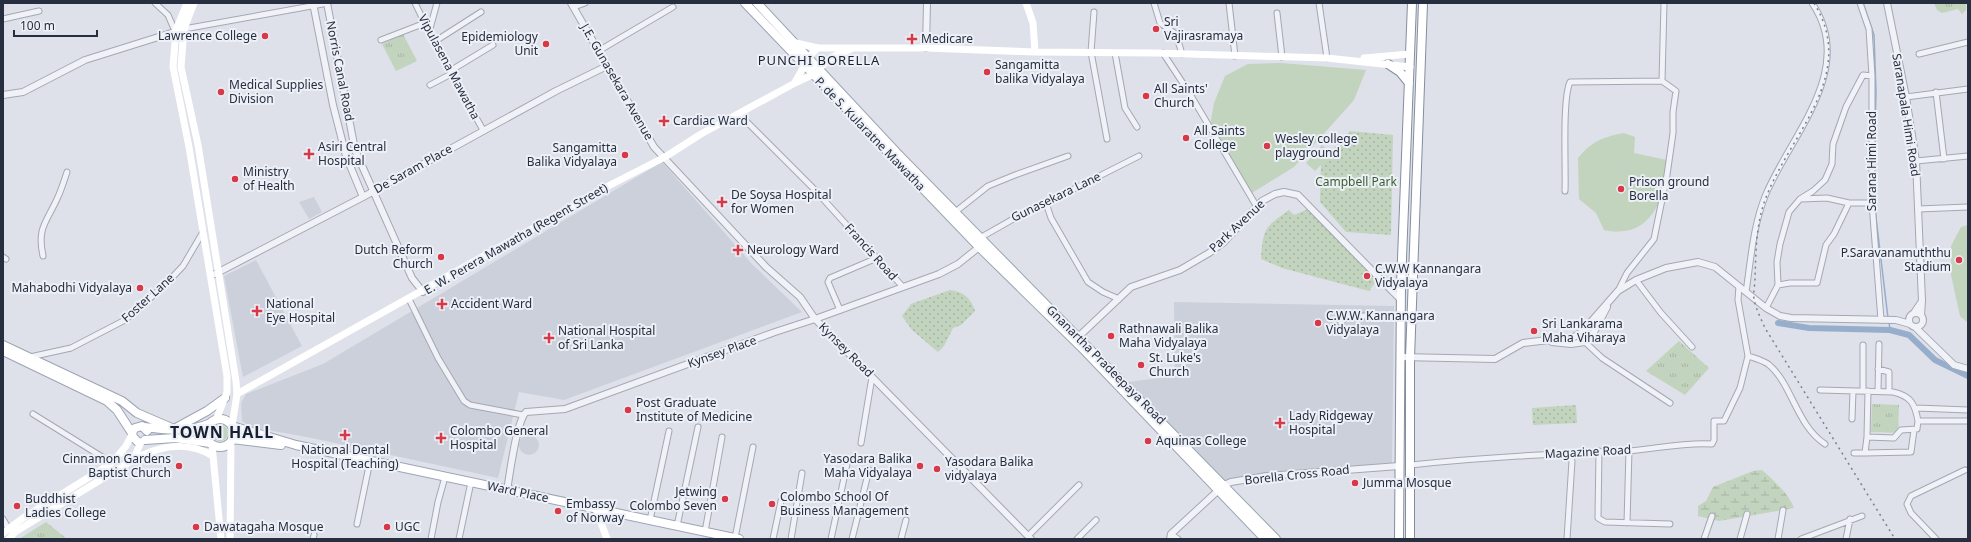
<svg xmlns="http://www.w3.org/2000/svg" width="1971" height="542" font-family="'Noto Sans',sans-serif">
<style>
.built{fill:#ccd0db}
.grass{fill:url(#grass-tufts)}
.wetland{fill:url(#wetland-marsh)}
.park{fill:url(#park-dots)}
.pitch{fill:#c2d3be}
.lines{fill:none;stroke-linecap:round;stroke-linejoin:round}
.stream{stroke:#96adcb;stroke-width:1.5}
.canal{stroke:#96adcb;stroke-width:6}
.minor-casing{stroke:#a3a8b3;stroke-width:7}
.tertiary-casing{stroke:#a3a8b3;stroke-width:8}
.primary-casing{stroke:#9ca5b5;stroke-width:10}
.trunk-casing{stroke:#848ea0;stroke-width:10}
.minor{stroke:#f1f2f7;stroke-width:5}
.tertiary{stroke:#f1f2f7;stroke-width:6}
.secondary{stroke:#fff;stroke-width:7}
.primary{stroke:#fff;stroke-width:8}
.trunk{stroke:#fff;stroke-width:8}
.rail{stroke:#768093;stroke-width:1.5;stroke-dasharray:2 4;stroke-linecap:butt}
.poi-dot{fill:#d73948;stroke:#edf0f6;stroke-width:1.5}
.labels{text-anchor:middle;stroke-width:4;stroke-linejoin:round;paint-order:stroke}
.poi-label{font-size:12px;fill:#262e40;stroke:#edf0f6;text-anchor:start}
.street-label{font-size:12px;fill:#262e40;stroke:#edf0f6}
.park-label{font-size:12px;fill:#385d32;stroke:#edf0f6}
.neighbourhood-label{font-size:13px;letter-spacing:1px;fill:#181f31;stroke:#edf0f6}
.district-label{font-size:16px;font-weight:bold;letter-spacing:1px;fill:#181f31;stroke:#edf0f6}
</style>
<defs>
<pattern id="grass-tufts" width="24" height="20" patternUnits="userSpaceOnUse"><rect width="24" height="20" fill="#c2d3be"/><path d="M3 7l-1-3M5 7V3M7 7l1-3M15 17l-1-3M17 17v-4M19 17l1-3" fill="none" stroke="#a7b5a4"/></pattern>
<pattern id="wetland-marsh" width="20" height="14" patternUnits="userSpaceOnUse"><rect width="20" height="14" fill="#c2d3be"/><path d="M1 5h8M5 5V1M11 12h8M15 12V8" fill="none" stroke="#a7b5a4"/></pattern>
<pattern id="park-dots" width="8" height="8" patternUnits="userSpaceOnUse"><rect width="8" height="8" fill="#c2d3be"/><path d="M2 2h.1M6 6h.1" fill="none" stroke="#a7b5a4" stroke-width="1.8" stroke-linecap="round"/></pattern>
</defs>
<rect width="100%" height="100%" fill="#dee1e9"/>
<path class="built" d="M662 162 753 265 802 312 564 400 519 392 498 478 307 437 251 427 242 421 241 403 246 394 323 364Z
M314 197 322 212 309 219 299 202Z
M256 260 302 346 243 377 224 276Z
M1174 302 1394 306 1392 463 1224 480 1128 382 1175 376Z
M519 445a10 10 0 1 1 20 0a10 10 0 1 1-20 0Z"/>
<path class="grass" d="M1934 3H1966V10L1962 14 1958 9 1942 13 1937 10Z
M403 34 417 61 396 71 382 44Z
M1679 341 1709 368 1685 395 1646 371Z
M1872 404 1899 405 1898 433 1871 432Z
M212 433a8 8 0 1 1 16 0a8 8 0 1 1-16 0Z
M46 522 67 539H19Z"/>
<path class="wetland" d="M1762 470C1774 481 1788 493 1794 508L1719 521 1698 516V506L1706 501 1713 487 1753 471Z"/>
<path class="park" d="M1350 131 1393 135 1391 235 1346 232 1320 202 1321 162Z
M1308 209 1377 280 1369 291 1282 268 1261 259C1263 228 1265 227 1289 210L1294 215Z
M950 290C964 292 971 298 975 311L961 325 953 328 944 346 938 352 912 330 902 316 911 304Z
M1576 405 1577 423 1533 425 1532 408Z"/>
<path class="pitch" d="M1281 63 1366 70 1354 100 1294 167 1250 194 1210 126 1214 103 1225 76 1248 64Z
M1624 133 1635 137 1634 153 1667 160C1666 199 1651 240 1604 230L1596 213 1579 199 1578 158C1592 141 1603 137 1624 133Z
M1322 145 1332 154 1315 171 1306 163Z
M1968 225V323L1960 316 1951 275V246L1961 227Z"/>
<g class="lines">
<path class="stream" d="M1863 3 1874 35 1876 92 1874 165
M1874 201 1888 318
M1889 322 1890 330"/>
<path class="canal" d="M1778 323 1809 328 1890 330 1909 335 1935 360 1968 376"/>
<defs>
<path id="minor" d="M155 3 168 15 175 31
M415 3 434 42 483 130
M1154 3 1160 23 1176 34 1182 54
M1229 3 1235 56
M1319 3 1327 58
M1860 3 1869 29 1872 76V203L1881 320
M574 7 585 3
M1094 12 1091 52 1107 139
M1277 13 1282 57
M3 19 39 11
M184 29 328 3
M429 32 437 3
M381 40 425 23
M434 42 481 12
M600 50 673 7
M1115 53 1125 108 1137 127
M1163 53 1190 94 1257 207
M1919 54 1968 42
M450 71 493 45
M430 85 451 74
M1936 92 1944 159
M1906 97 1968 89
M739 114 814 189 903 287
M1916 161 1968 156
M1565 191C1566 168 1562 100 1570 82L1662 81
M1801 199 1827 198 1849 203
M1046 203 1051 218 1088 282 1103 292 1119 299
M1918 209 1968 207
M954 213 988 186 1015 175 1068 156
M978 239 1029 210 1046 203 1139 156
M43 256C37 228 46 223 57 199 61 191 64 181 67 172
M3 257 6 259
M1636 280 1661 313 1692 347
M1778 285 1790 283H1817L1826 245 1834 234 1849 203H1872
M1618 291 1627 273 1654 239 1667 175 1673 133V112L1676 91 1662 81 1664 3
M1746 292C1751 259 1753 225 1766 194 1791 135 1857 69 1812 3
M409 299 438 358 464 401 470 405 523 415
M1766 308 1778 285 1777 262 1780 244 1789 212 1800 199 1813 191 1825 180 1832 164 1833 144 1846 107 1863 75 1872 76
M840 310 828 282 830 278 877 258
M1341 323 1345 317 1351 316H1401
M1585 342 1602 358 1670 403
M1863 345V391
M1748 356C1754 358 1762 360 1768 364 1792 383 1796 425 1825 444
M30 357 71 348 125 320 165 285 183 266 203 232
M1878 369 1889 372V392
M1820 390 1893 392C1911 396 1915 404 1918 421H1968
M1868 391 1867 437 1894 438 1901 430 1917 429 1918 421
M1878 391 1879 344
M1916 408 1968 410
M33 414 112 463
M1852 419 1853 391
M861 443 872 377
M1599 451 1598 518 1605 522 1670 524
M1566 453 1572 461 1567 539
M1854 453H1865L1867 437
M1865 453 1911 452 1914 430
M1411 465C1483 457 1555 454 1627 451 1655 449 1684 442 1712 444L1714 440V421H1724L1740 388 1748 356 1738 300 1739 286
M3 519 7 526
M650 520 669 431
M1627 523 1629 450
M357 524 370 461
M677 526 698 427
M705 532 722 437
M1171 534 1178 539
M1028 536 1079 485
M735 538 753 447
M313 539 314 535
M431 539 438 502 445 477
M459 539 471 482
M773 539 781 501
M791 539 802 473
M831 539 847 464
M852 539 869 470
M901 539 906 520
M1077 539 1096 520
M1704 539 1712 516
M1740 539 1747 514
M1778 539 1783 510
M1801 539 1862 516
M1846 539 1850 519
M1936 539 1911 513 1907 504 1911 496 1965 470"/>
<path id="tertiary" d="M313 3 333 105 346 156 363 197
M327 3 355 150 412 278 423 292
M571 3 654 147 766 267 800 297 815 319 1031 539
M1887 3 1906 97 1916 161 1922 301
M926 48 927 3
M3 95 23 92 85 60 184 29
M215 274 363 197 556 91 607 66
M1914 313 1922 301 1921 315
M1909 320a7 7 0 1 1 14 0a7 7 0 1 1-14 0Z
M1915 327 1954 365 1968 369
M1075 340 1131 287 1180 270 1209 253 1224 242 1262 201 1275 194 1284 192 1298 195 1401 300
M1552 342 1571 344 1585 342 1594 332 1607 307
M1400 357 1495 359 1523 343 1574 337 1583 331 1618 291 1636 280 1666 268 1698 262 1715 267 1766 308 1780 316 1791 318 1896 320 1910 324
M507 490C510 474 516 422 526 412L565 409 775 332 815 319 939 274 958 264 983 244
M1170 539 1171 534 1224 485 1231 482 1267 476 1399 466"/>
<path id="primary" d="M745 3 979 247 1085 351 1265 539
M757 3 897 153 1276 539
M3 345 122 401 137 413 174 429 207 411 225 398
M3 351 107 401 117 410 132 433
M206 433a14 14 0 1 1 28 0a14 14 0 1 1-28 0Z
M232 426 296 445 739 539
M144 427C166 430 191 432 211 423
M232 439 281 445
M145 440 175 438 210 443
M138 442 133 437 132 432 135 428 142 426 147 431"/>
<path id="trunk" d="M1388 64 1400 72 1409 83
M1399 539 1401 284 1412 3
M1410 539V358L1423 3"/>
</defs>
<use href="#minor" class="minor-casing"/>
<use href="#tertiary" class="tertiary-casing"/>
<use href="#primary" class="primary-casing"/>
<use href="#trunk" class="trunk-casing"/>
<use href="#minor" class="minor"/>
<use href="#tertiary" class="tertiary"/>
<path class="secondary" d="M187 3 176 30 173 67 189 147 227 376V392L216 420
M194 3 184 29 181 67 198 145 236 381 237 394 232 426
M1026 3 1033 23 1035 52
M796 43 818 48H926L1035 52 1156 53 1327 58 1410 67
M1364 58 1410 54
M795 82C803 70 806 57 818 48
M237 394 614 183 665 157 701 134 795 83 812 75 832 57 851 49
M212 445 221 539
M133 460 141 442H138
M596 509 607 539
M3 533 23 518 112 463 126 446 132 434
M9 539 15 532 133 460C158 446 187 440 213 456
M230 539 231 442"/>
<use href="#primary" class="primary"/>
<use href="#trunk" class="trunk"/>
<path class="rail" d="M1814 3C1858 74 1792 132 1767 195 1756 221 1756 250 1755 278 1755 285 1753 293 1754 299 1756 309 1761 319 1765 328L1895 539"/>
</g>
<g class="poi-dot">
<circle cx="1156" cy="29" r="4"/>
<circle cx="265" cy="36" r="4"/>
<path d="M910 33h4v4h4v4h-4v4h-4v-4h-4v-4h4z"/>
<circle cx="546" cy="44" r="4"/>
<circle cx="987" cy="72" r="4"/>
<circle cx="221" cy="92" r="4"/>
<circle cx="1146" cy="96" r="4"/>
<path d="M662 115h4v4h4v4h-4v4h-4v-4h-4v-4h4z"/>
<circle cx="1186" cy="138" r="4"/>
<circle cx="1267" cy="146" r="4"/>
<path d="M307 148h4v4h4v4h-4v4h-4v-4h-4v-4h4z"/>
<circle cx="625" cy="155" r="4"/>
<circle cx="235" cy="179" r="4"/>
<circle cx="1621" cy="189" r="4"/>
<path d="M720 196h4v4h4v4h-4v4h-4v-4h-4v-4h4z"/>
<path d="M736 244h4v4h4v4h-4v4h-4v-4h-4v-4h4z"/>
<circle cx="441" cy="257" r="4"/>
<circle cx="1959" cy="260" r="4"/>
<circle cx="1367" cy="276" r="4"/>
<circle cx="140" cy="288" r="4"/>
<path d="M440 298h4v4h4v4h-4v4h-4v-4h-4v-4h4z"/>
<path d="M255 305h4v4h4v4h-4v4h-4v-4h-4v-4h4z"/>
<circle cx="1318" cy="323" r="4"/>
<circle cx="1534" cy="331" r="4"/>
<circle cx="1111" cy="336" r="4"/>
<path d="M547 332h4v4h4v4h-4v4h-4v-4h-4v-4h4z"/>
<circle cx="1141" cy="365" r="4"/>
<circle cx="628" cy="410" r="4"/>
<path d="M1278 417h4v4h4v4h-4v4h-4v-4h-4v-4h4z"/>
<path d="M343 429h4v4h4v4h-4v4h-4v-4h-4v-4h4z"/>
<path d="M439 432h4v4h4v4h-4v4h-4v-4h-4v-4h4z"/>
<circle cx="1148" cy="441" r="4"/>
<circle cx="179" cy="466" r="4"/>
<circle cx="920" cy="466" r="4"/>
<circle cx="937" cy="469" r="4"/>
<circle cx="1355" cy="483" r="4"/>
<circle cx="725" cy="499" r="4"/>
<circle cx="772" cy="504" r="4"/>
<circle cx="17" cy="506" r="4"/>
<circle cx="558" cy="511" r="4"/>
<circle cx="196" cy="527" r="4"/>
<circle cx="387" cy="527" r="4"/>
</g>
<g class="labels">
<g class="poi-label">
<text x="1164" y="26">Sri<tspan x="1164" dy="14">Vajirasramaya</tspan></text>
<text x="257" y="40" text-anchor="end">Lawrence College</text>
<text x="538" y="41" text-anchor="end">Epidemiology<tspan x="538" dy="14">Unit</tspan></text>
<text x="921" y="43">Medicare</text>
<text x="995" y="69">Sangamitta<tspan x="995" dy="14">balika Vidyalaya</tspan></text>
<text x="229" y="89">Medical Supplies<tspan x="229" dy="14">Division</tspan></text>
<text x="1154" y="93">All Saints'<tspan x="1154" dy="14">Church</tspan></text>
<text x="673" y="125">Cardiac Ward</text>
<text x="1194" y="135">All Saints<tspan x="1194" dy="14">College</tspan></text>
<text x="1275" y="143">Wesley college<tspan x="1275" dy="14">playground</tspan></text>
<text x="318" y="151">Asiri Central<tspan x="318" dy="14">Hospital</tspan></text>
<text x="617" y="152" text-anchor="end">Sangamitta<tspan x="617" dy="14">Balika Vidyalaya</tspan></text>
<text x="243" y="176">Ministry<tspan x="243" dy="14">of Health</tspan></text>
<text x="1629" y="186">Prison ground<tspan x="1629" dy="14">Borella</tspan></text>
<text x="731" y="199">De Soysa Hospital<tspan x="731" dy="14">for Women</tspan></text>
<text x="433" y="254" text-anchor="end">Dutch Reform<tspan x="433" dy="14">Church</tspan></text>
<text x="747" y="254">Neurology Ward</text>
<text x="1951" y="257" text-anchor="end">P.Saravanamuththu<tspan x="1951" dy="14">Stadium</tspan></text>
<text x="1375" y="273">C.W.W Kannangara<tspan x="1375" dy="14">Vidyalaya</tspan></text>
<text x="132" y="292" text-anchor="end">Mahabodhi Vidyalaya</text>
<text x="266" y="308">National<tspan x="266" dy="14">Eye Hospital</tspan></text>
<text x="451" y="308">Accident Ward</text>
<text x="1326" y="320">C.W.W. Kannangara<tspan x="1326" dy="14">Vidyalaya</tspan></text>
<text x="1542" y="328">Sri Lankarama<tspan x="1542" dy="14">Maha Viharaya</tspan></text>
<text x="1119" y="333">Rathnawali Balika<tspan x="1119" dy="14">Maha Vidyalaya</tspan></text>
<text x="558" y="335">National Hospital<tspan x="558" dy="14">of Sri Lanka</tspan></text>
<text x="1149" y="362">St. Luke's<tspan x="1149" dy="14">Church</tspan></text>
<text x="636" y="407">Post Graduate<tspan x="636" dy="14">Institute of Medicine</tspan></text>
<text x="1289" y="420">Lady Ridgeway<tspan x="1289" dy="14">Hospital</tspan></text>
<text x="450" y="435">Colombo General<tspan x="450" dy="14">Hospital</tspan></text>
<text x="1156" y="445">Aquinas College</text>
<text x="345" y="454" text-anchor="middle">National Dental<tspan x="345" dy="14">Hospital (Teaching)</tspan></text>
<text x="171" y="463" text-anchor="end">Cinnamon Gardens<tspan x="171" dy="14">Baptist Church</tspan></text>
<text x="912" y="463" text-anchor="end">Yasodara Balika<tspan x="912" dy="14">Maha Vidyalaya</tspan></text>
<text x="945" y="466">Yasodara Balika<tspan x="945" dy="14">vidyalaya</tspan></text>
<text x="1363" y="487">Jumma Mosque</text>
<text x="717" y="496" text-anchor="end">Jetwing<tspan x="717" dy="14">Colombo Seven</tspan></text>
<text x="780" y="501">Colombo School Of<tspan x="780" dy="14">Business Management</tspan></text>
<text x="25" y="503">Buddhist<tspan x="25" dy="14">Ladies College</tspan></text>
<text x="566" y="508">Embassy<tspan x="566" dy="14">of Norway</tspan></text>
<text x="204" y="531">Dawatagaha Mosque</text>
<text x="395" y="531">UGC</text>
</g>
<g class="street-label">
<text transform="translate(449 67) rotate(62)" y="4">Vipulasena Mawatha</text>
<text transform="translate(340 71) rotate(79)" y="4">Norris Canal Road</text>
<text transform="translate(617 82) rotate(60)" y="4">J.E. Gunasekara Avenue</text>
<text transform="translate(1906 115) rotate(81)" y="4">Saranapala Himi Road</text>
<text transform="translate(870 134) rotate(46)" y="4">P. de S. Kularatne Mawatha</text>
<text transform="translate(1872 161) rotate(-90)" y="4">Sarana Himi Road</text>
<text transform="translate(413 169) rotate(-29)" y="4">De Saram Place</text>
<text transform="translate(1056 197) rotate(-26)" y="4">Gunasekara Lane</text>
<text transform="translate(1237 226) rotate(-43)" y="4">Park Avenue</text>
<text transform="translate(516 239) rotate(-30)" y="4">E. W. Perera Mawatha (Regent Street)</text>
<text transform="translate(871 252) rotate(48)" y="4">Francis Road</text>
<text transform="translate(148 298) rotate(-42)" y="4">Foster Lane</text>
<text transform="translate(846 350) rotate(45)" y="4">Kynsey Road</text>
<text transform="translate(722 352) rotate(-20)" y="4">Kynsey Place</text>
<text transform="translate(1106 365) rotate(45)" y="4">Gnanartha Pradeepaya Road</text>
<text transform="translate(1588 452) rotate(-3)" y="4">Magazine Road</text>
<text transform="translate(1297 475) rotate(-6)" y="4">Borella Cross Road</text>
<text transform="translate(518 492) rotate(12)" y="4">Ward Place</text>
</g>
<g class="park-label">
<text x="1356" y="186">Campbell Park</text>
</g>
<g class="neighbourhood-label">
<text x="819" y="65">PUNCHI BORELLA</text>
</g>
<g class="district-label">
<text x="222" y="438">TOWN HALL</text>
</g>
</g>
<rect width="1971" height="542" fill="none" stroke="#262e40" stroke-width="8"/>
<path d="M14 30v6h83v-6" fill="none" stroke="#262e40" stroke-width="2"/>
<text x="20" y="30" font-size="12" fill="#262e40" stroke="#edf0f6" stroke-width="3" paint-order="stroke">100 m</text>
</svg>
